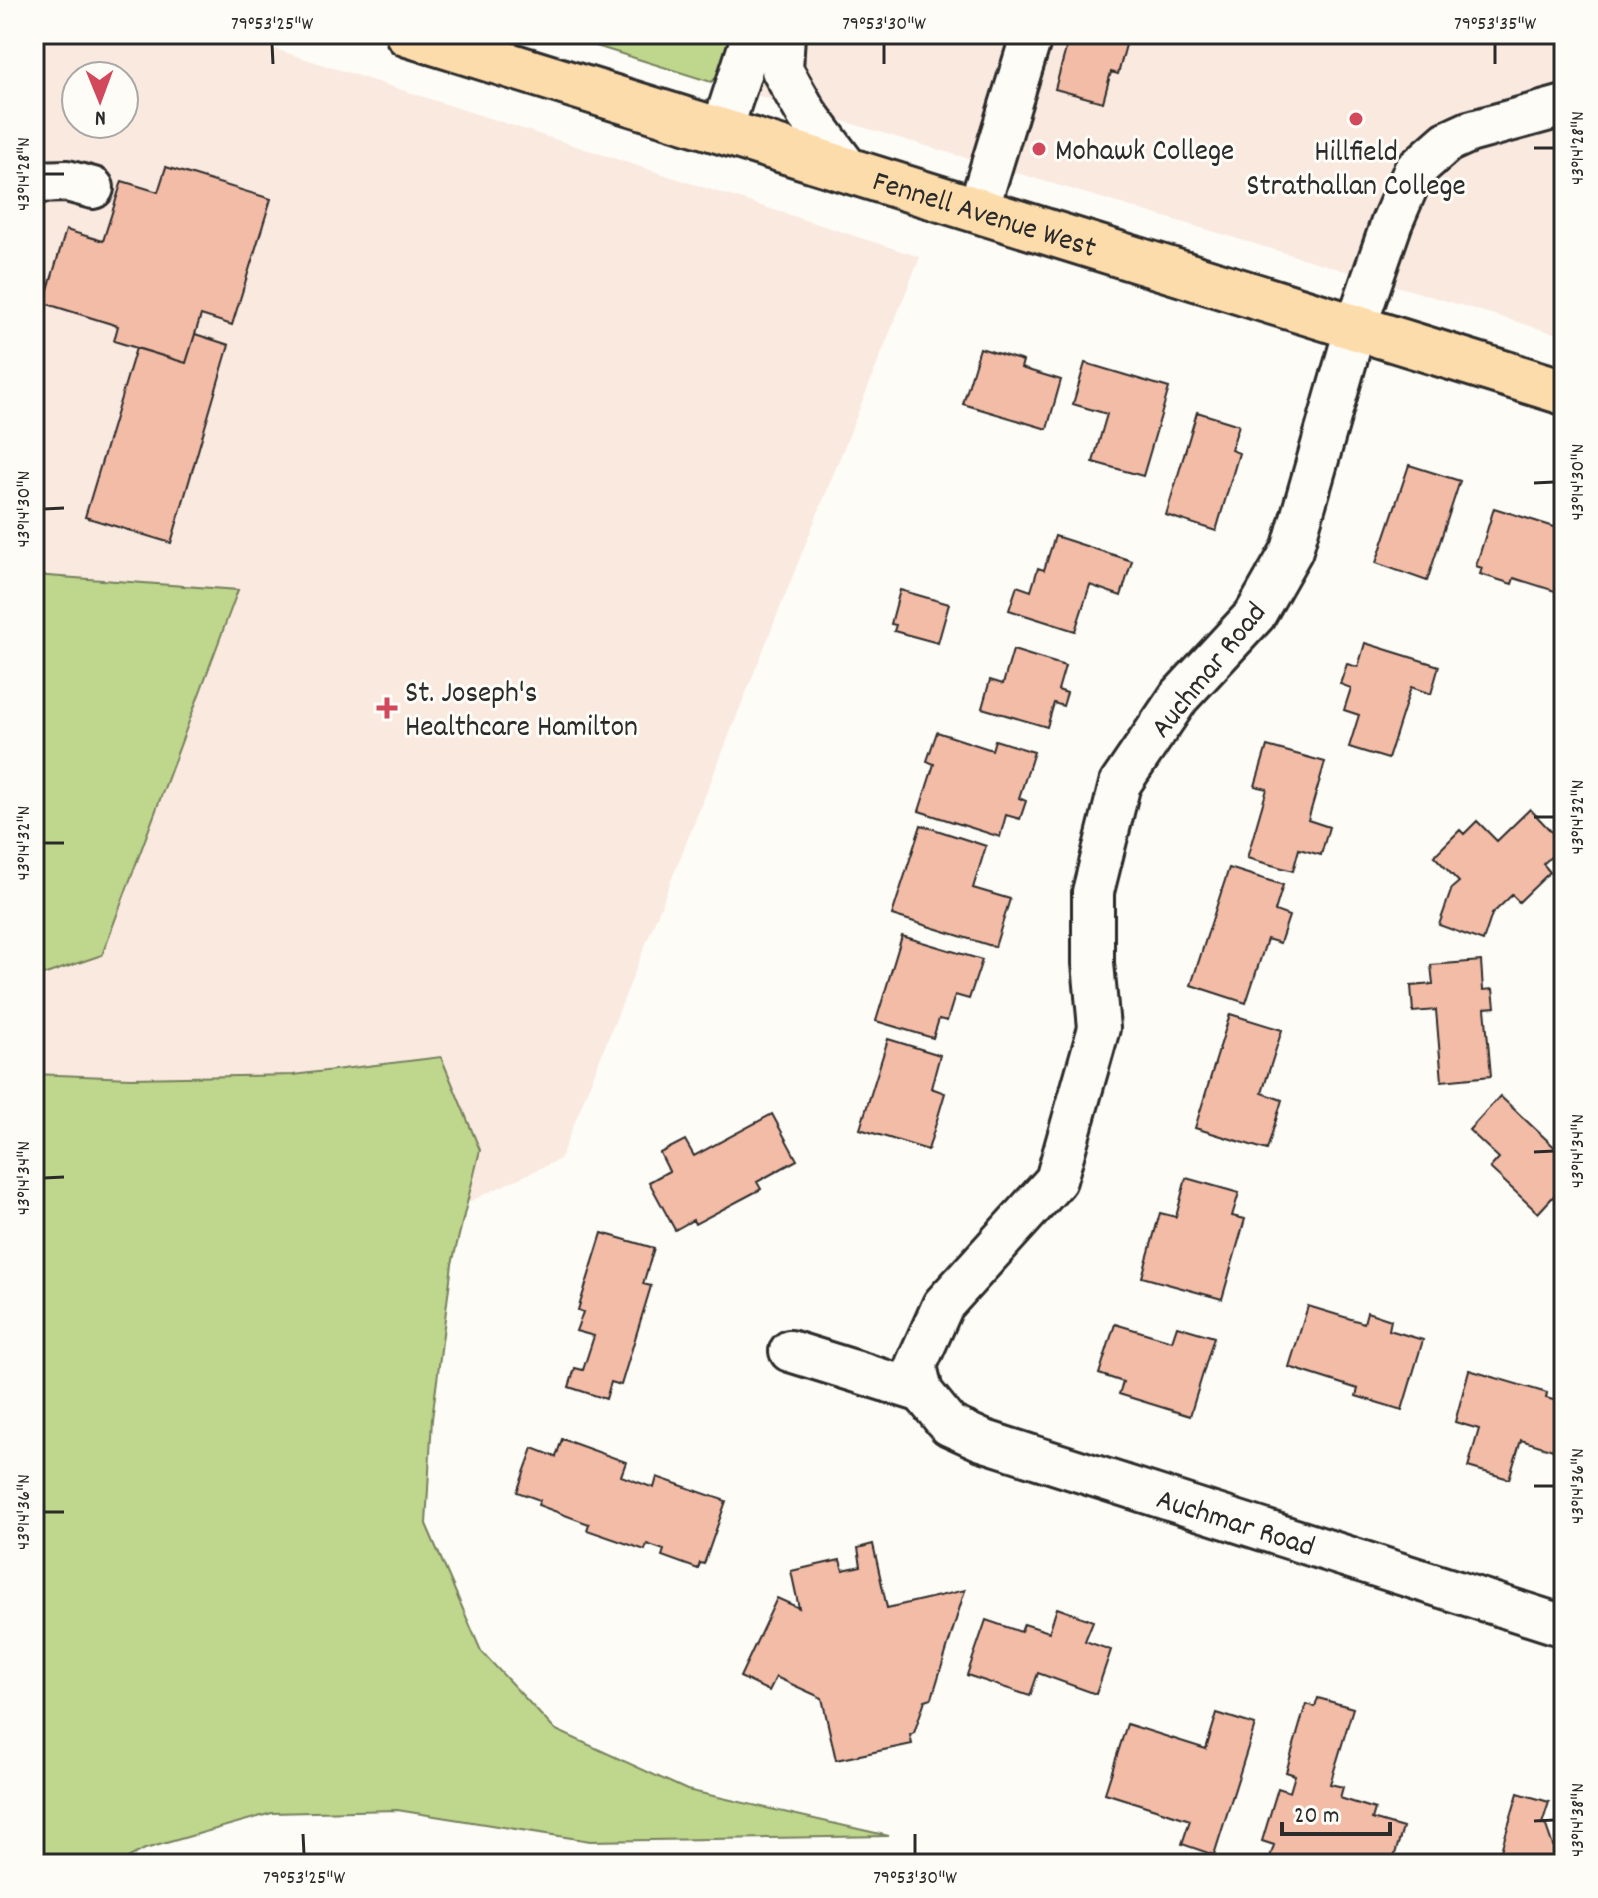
<svg xmlns="http://www.w3.org/2000/svg" width="1598" height="1898" font-family="Dekko,sans-serif">
<style>
.built{fill:#fae9df;fill-rule:evenodd}
.green{fill:#bfd68d;stroke:#75805c;stroke-width:2}
.building{fill:#f3bca7;stroke:#2b2b2b;stroke-width:2}
.lines{fill:none;stroke-linecap:round;stroke-linejoin:round}
.minor-casing{stroke:#2b2b2b;stroke-width:46}
.major-casing{stroke:#2b2b2b;stroke-width:50}
.minor{stroke:#fdfcf7;stroke-width:40}
.major{stroke:#fddcac;stroke-width:44}
.ticks{fill:none;stroke:#2b2b2b;stroke-width:3}
.poi-dot{fill:#d1495b;stroke:#fdfcf7;stroke-width:3}
.labels{text-anchor:middle;stroke-width:6;stroke-linejoin:round;paint-order:stroke}
.poi-label{font-size:30px;fill:#2b2b2b;stroke:#fdfcf7;text-anchor:start}
.street-label{font-size:30px;fill:#2b2b2b;stroke:#fdfcf7}
.neatline{fill:none;stroke:#2b2b2b;stroke-width:3}
.ticks-label{font-size:20px;text-anchor:middle;fill:#2b2b2b}
</style>
<rect width="100%" height="100%" fill="#fdfcf7"/>
<filter id="ink" filterUnits="userSpaceOnUse"><feTurbulence type="fractalNoise" baseFrequency=".0125" numOctaves="2"/><feDisplacementMap in="SourceGraphic" scale="16" xChannelSelector="R" yChannelSelector="G"/><feConvolveMatrix kernelMatrix="1 2 1 2 8 2 1 2 1" color-interpolation-filters="sRGB"/></filter>
<g filter="url(#ink)">
<path class="built" d="M34 34H228L920 257 560 1159 34 1405ZM76 76H124V124H76Z
M563 34H1564V336L752 94Z"/>
<path class="green" d="M558 34H740L722 74 711 82Z
M34 575 238 590 102 955 34 978Z
M441 1057 480 1150 452 1264 432 1419 426 1524 481 1651 554 1729 687 1790 889 1836 590 1841 397 1810 272 1813 145 1849 116 1864H34V1074L131 1078 293 1075Z"/>
<path class="building" d="M1070 34H1129L1118 74 1111 72 1103 102 1055 89Z
M166 167 271 199 232 325 201 315 186 363 114 341 118 326 44 303 66 230 103 241 122 181 158 192Z
M195 334 229 345 171 543 85 517 136 348 186 363Z
M980 348 1023 361 1021 368 1061 380 1047 429 963 404Z
M1085 363 1169 388 1143 476 1093 462 1107 414 1073 404Z
M1197 412 1239 425 1231 450 1239 453 1216 531 1166 515Z
M1409 465 1460 481 1427 581 1376 563Z
M1494 508 1564 530V594L1514 578 1512 584 1480 574 1482 568 1476 566Z
M1055 536 1132 561 1121 596 1090 585 1075 631 1009 610 1017 586 1031 591 1038 568 1044 570Z
M900 590 949 604 938 643 894 631 896 625 891 624Z
M1365 643 1439 666 1431 694 1411 687 1388 759 1349 747 1359 715 1344 710 1351 688 1340 684 1347 664 1358 667Z
M1013 650 1065 666 1058 690 1067 693 1063 706 1054 703 1047 727 982 708 990 680 1003 684Z
M937 732 992 750 995 740 1034 752 1019 798 1026 801 1020 819 1006 815 1000 837 919 811 934 764 927 761Z
M1267 746 1325 762 1308 820 1329 827 1321 855 1299 849 1293 871 1247 858 1267 789 1255 786Z
M1530 809 1564 845 1543 864 1550 872 1519 902 1512 895 1492 914 1483 941 1439 925 1452 888 1459 882 1434 856 1460 830 1464 834 1477 821 1497 841Z
M921 825 986 846 973 888 1010 899 995 947 892 915Z
M1229 868 1283 885 1275 911 1289 916 1280 943 1267 939 1246 1003 1191 985Z
M902 936 982 960 969 999 955 995 947 1021 939 1019 933 1038 876 1021Z
M1481 961 1483 990 1493 989 1495 1007 1485 1008 1491 1076 1442 1081 1436 1010 1413 1012 1411 986 1433 984 1431 965Z
M1230 1014 1282 1030 1262 1093 1282 1100 1267 1150 1195 1128Z
M888 1039 940 1055 931 1088 945 1093 928 1150 860 1129Z
M1500 1096 1564 1156V1185L1538 1213 1490 1168 1499 1158 1469 1130Z
M772 1114 797 1160 757 1182 761 1189 695 1224 693 1220 675 1230 649 1182 669 1171 660 1153 685 1140 694 1156Z
M1186 1178 1239 1193 1232 1216 1245 1219 1222 1299 1142 1277 1160 1213 1176 1217Z
M602 1233 654 1248 643 1284 651 1286 621 1385 611 1382 606 1399 569 1387 575 1368 583 1370 594 1336 576 1331 583 1312 578 1310Z
M1308 1306 1364 1323 1367 1312 1391 1320 1389 1330 1423 1340 1402 1410 1356 1396 1358 1389 1289 1367Z
M1115 1324 1172 1341 1177 1326 1214 1337 1190 1416 1119 1394 1123 1382 1099 1374Z
M1469 1370 1547 1393 1546 1398 1564 1403 1553 1450 1521 1440 1509 1479 1468 1467 1479 1429 1455 1422Z
M562 1439 626 1462 621 1476 654 1488 657 1477 726 1501 704 1564 700 1563 698 1569 662 1556 664 1550 647 1544 645 1550 587 1530 589 1524 538 1505 540 1500 517 1492 533 1448 556 1457Z
M873 1544 887 1608 965 1590 932 1698 925 1700 914 1733 910 1735 912 1744 836 1760 822 1698 776 1677 769 1691 740 1677 777 1598 799 1608 791 1571 840 1560 843 1570 861 1566 858 1548Z
M1057 1608 1093 1621 1085 1641 1111 1650 1096 1694 1038 1673 1030 1696 967 1675 986 1620 1021 1632 1024 1624 1049 1632Z
M1318 1698 1353 1708 1330 1784 1343 1787 1340 1798 1375 1809 1372 1819 1403 1828 1392 1864H1339L1317 1858 1315 1864H1268L1274 1845 1262 1841 1278 1788 1290 1792 1295 1775 1286 1772 1306 1704 1315 1707Z
M1217 1713 1255 1725 1214 1855 1182 1844 1190 1820 1105 1793 1127 1724 1206 1749Z
M1518 1793 1549 1802 1542 1824 1546 1826 1553 1846 1564 1849V1864H1497Z"/>
<g class="lines">
<defs>
<g id="minor">
<path d="M784 34 782 70 807 114 848 169"/>
<path id="s1" d="M1564 106 1469 132 1447 142 1414 171 1392 222 1356 326 1292 550 1255 615 1179 697 1120 784 1093 892V963L1099 1028 1056 1180 943 1305 916 1365 922 1392 949 1425 982 1440 1564 1626"/>
<path d="M722 130 753 34"/>
<path d="M34 182 67 181 93 188"/>
<path d="M978 210 1032 34"/>
<path d="M790 1351 922 1392"/>
</g>
<g id="major">
<path id="s2" d="M408 34 1564 392"/>
</g>
</defs>
<use href="#minor" class="minor-casing"/>
<use href="#major" class="major-casing"/>
<use href="#minor" class="minor"/>
<use href="#major" class="major"/>
</g>
</g>
<path class="ticks" d="M272 44 273 64M884 44V64M1495 44V64M1534 148H1554M44 174H64M1534 483 1554 482M44 509 64 508M1534 817H1554M44 843H64M1534 1152 1554 1151M44 1178 64 1177M1534 1486H1554M44 1512H64M1534 1821 1554 1820M303 1834 304 1854M915 1834V1854"/>
<g class="poi-dot">
<circle cx="1356" cy="119" r="8"/>
<circle cx="1039" cy="149" r="8"/>
<path d="M383 696h8v8h8v8h-8v8h-8v-8h-8v-8h8z"/>
</g>
<g class="labels">
<g class="poi-label">
<text x="1055" y="159">Mohawk College</text>
<text x="1356" y="160" text-anchor="middle">Hillfield<tspan x="1356" dy="34">Strathallan College</tspan></text>
<text x="405" y="701">St. Joseph's<tspan x="405" dy="34">Healthcare Hamilton</tspan></text>
</g>
<g class="street-label">
<text dy="10" stroke="none"><textPath href="#s2" startOffset="604">Fennell Avenue West</textPath></text>
<text transform="translate(1207 669) rotate(-51)" y="10">Auchmar Road</text>
<text dy="10" stroke="none"><textPath href="#s1" startOffset="1870">Auchmar Road</textPath></text>
</g>
</g>
<rect width="1598" height="1898" fill="none" stroke="#fdfcf7" stroke-width="88"/>
<g transform="translate(100 100) rotate(179)"><circle r="38" fill="#fdfcf7" stroke="#a9a8a5" stroke-width="2"/>
<path d="M0-6L14 30L0 20L-14 30Z" fill="#d1495b"/>
<text y="-12" font-size="22" font-weight="bold" text-anchor="middle" fill="#2b2b2b">N</text>
</g>
<path d="M1282 1822v12h108v-12" fill="none" stroke="#2b2b2b" stroke-width="4"/>
<text x="1294" y="1822" font-size="24" fill="#2b2b2b" stroke="#fdfcf7" stroke-width="6" paint-order="stroke">20 m</text>
<rect x="44" y="44" width="1510" height="1810" class="neatline"/>
<g class="ticks-label">
<text x="272" y="29">79°53'25"W</text>
<text x="884" y="29">79°53'30"W</text>
<text x="1495" y="29">79°53'35"W</text>
<text transform="translate(1576 148) rotate(-90)" y="7">43°14'28"N</text>
<text transform="translate(22 174) rotate(-90)" y="7">43°14'28"N</text>
<text transform="translate(1576 482) rotate(-90)" y="7">43°14'30"N</text>
<text transform="translate(22 509) rotate(-90)" y="7">43°14'30"N</text>
<text transform="translate(1576 817) rotate(-90)" y="7">43°14'32"N</text>
<text transform="translate(22 843) rotate(-90)" y="7">43°14'32"N</text>
<text transform="translate(1576 1151) rotate(-90)" y="7">43°14'34"N</text>
<text transform="translate(22 1178) rotate(-90)" y="7">43°14'34"N</text>
<text transform="translate(1576 1486) rotate(-90)" y="7">43°14'36"N</text>
<text transform="translate(22 1512) rotate(-90)" y="7">43°14'36"N</text>
<text transform="translate(1576 1820) rotate(-90)" y="7">43°14'38"N</text>
<text x="304" y="1883">79°53'25"W</text>
<text x="915" y="1883">79°53'30"W</text>
</g>
</svg>
